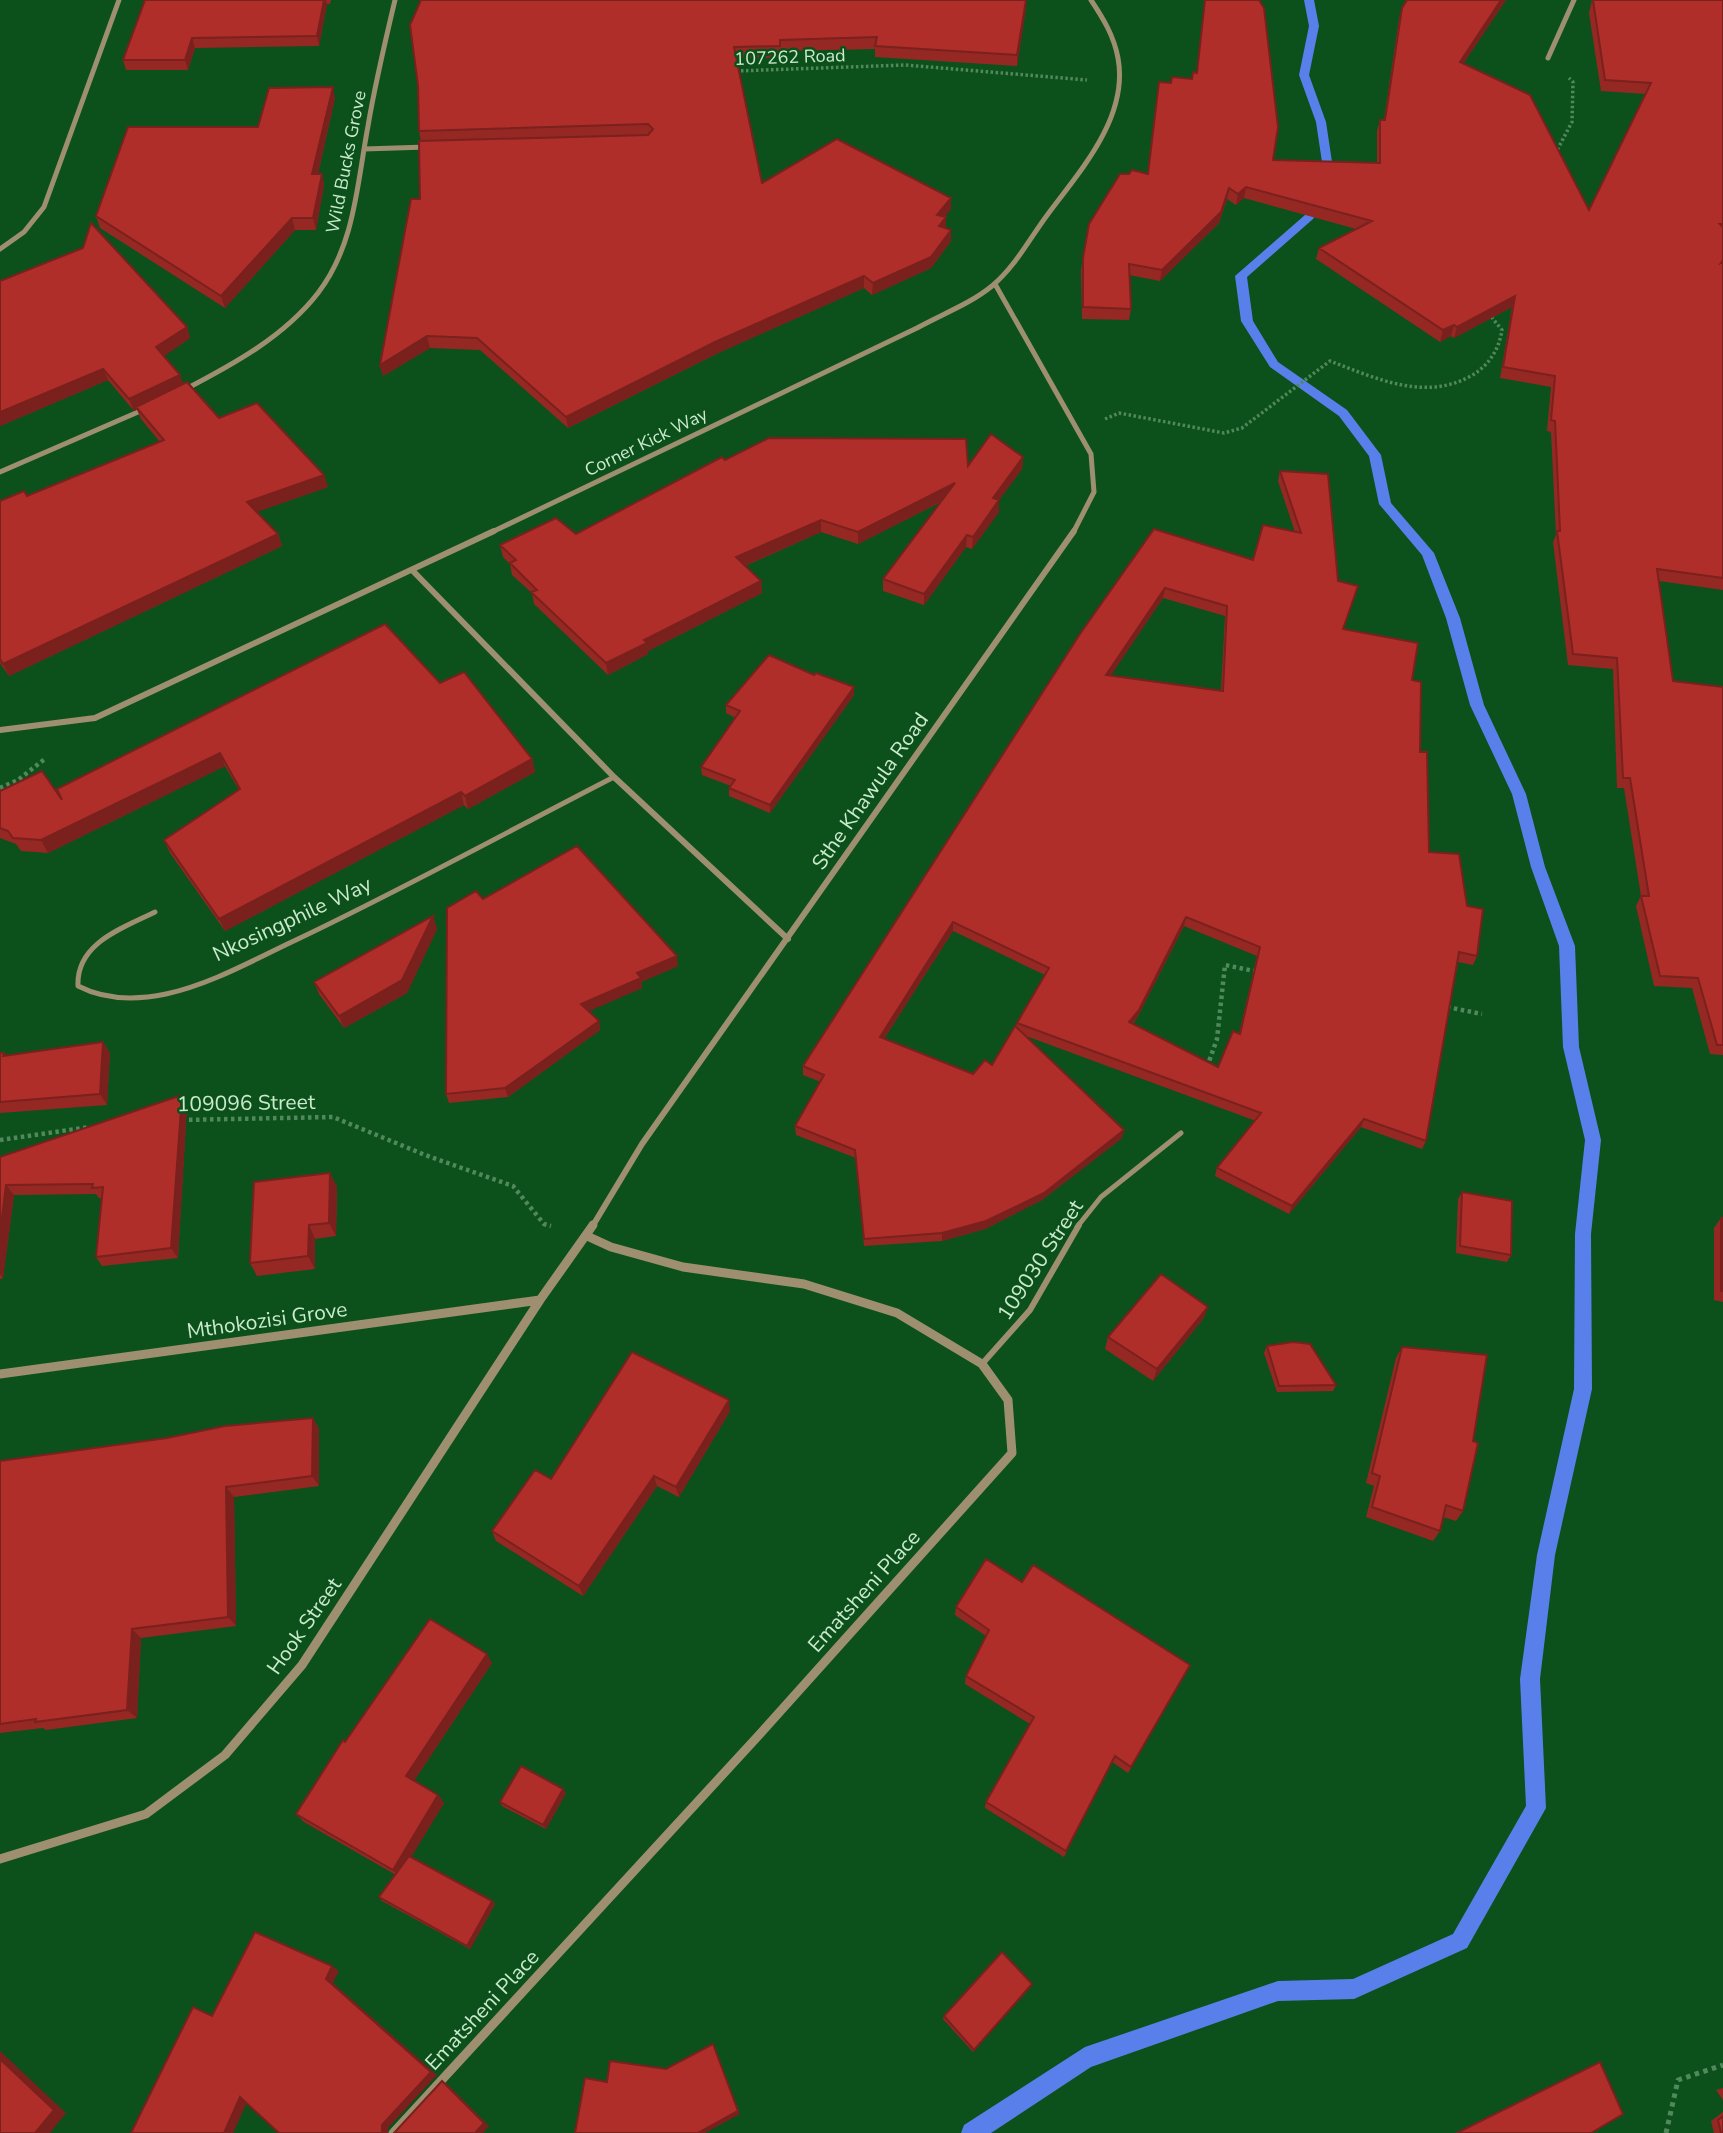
<svg xmlns="http://www.w3.org/2000/svg" width="1723" height="2133" font-family="'Nunito Sans',sans-serif">
<style>
.lines{fill:none;stroke-linecap:round;stroke-linejoin:round}
.stream{fill:#5980ea;fill-rule:evenodd}
.path-far2{stroke:#51885c;stroke-width:3.5;stroke-dasharray:2.5 2.5;stroke-linecap:butt}
.path-far1{stroke:#51885c;stroke-width:4.5;stroke-dasharray:3.5 3.5;stroke-linecap:butt}
.path{stroke:#51885c;stroke-width:5;stroke-dasharray:4.5 4.5;stroke-linecap:butt}
.lane-far1{stroke:#9d8f70;stroke-width:5}
.lane{stroke:#9d8f70;stroke-width:6}
.street-far2{stroke:#9d8f70;stroke-width:5}
.street-far1{stroke:#9d8f70;stroke-width:6}
.street{stroke:#9d8f70;stroke-width:9}
.wall{fill:#962824;fill-rule:evenodd}
.shaded-wall{fill:#7a201d}
.building{fill:#af2e2a;stroke:#7a201d;stroke-width:2;fill-rule:evenodd}
.labels{text-anchor:middle;stroke-width:5;stroke-linejoin:round;paint-order:stroke}
.far-street-label{font-size:18px;fill:#caeacc;stroke:#0c501c}
.street-label{font-size:21px;fill:#caeacc;stroke:#0c501c}
</style>
<rect width="100%" height="100%" fill="#0c501c"/>
<g class="lines">
<path class="stream" d="M1304 0H1314L1319 26 1309 75 1326 122 1335 182 1313 219 1247 277 1253 321 1278 362 1347 410 1381 455 1391 503 1434 553 1460 618 1484 705 1526 794 1545 867 1575 946 1579 1047 1601 1140 1591 1234 1592 1389 1555 1555 1540 1679 1546 1808 1467 1948 1354 1999 1278 2001 1091 2067 991 2133H961L964 2125 1085 2047 1278 1981 1353 1979 1453 1934 1526 1806 1520 1679 1537 1555 1574 1389 1575 1234 1585 1140 1563 1047 1559 946 1531 867 1512 794 1470 705 1446 618 1422 555 1379 504 1369 456 1339 416 1270 367 1241 321 1235 276 1305 215 1325 182 1316 122 1299 75 1309 26Z"/>
<path class="path-far2" d="M736 71 905 65 1087 80
M1555 154 1572 122 1573 82 1569 78
M1105 419 1119 413 1224 433 1242 428 1330 361C1375 378 1423 401 1469 377 1488 367 1499 350 1502 330L1489 314"/>
<path class="path-far1" d="M0 788 18 780 46 758
M1447 1007 1482 1014
M1207 1067 1217 1039 1225 965 1259 972
M182 1120 333 1117 425 1155 513 1186 544 1224 551 1226
M0 1140 89 1127"/>
<path class="path" d="M1666 2133 1678 2080 1723 2065"/>
<path class="lane-far1" d="M155 912C123 928 76 943 78 986 105 1000 137 1000 166 994 212 984 255 959 298 939 405 888 509 831 614 777
M1077 1227 1101 1197 1181 1133"/>
<path class="lane" d="M982 1364 1030 1310 1079 1225"/>
<path class="street-far2" d="M1548 58 1574 0
M364 149 427 147
M0 249 24 232 44 207 119 0
M995 284 1091 454 1094 492 1073 533
M184 390C232 365 284 337 318 293 355 245 357 184 368 126 375 84 385 42 395 0
M0 472 145 409
M490 533 917 328C942 314 970 304 992 286 1015 267 1030 238 1048 214 1080 171 1129 117 1118 58 1114 36 1103 18 1091 0"/>
<path class="street-far1" d="M412 570 614 777 788 939
M0 730 95 718 494 531
M592 1227 642 1144 1074 531"/>
<path class="street" d="M0 1374 540 1300
M0 1859 146 1814 225 1755 302 1665 540 1300 593 1225
M393 2133 759 1735 1012 1453 1008 1400 982 1364 897 1313 804 1284 683 1267 611 1247 587 1236"/>
</g>
<path class="wall" d="M145 0H331L330 4H327L319 46 195 48 188 70H126L123 60Z
M1407 0H1506L1463 64 1589 210 1646 94 1601 91 1589 13 1592 0H1723V590L1659 581 1673 681 1723 687V1055L1710 1054 1692 988 1654 986 1636 906 1641 896 1624 788H1617L1613 669 1568 665 1553 542 1556 535 1551 432 1547 431 1551 387 1500 378 1512 307 1454 338 1451 336 1440 342 1316 259 1319 248 1356 229 1244 198 1236 205 1227 199 1219 223 1160 281 1129 275 1131 309 1129 320 1082 319 1081 270 1083 258 1129 174H1148L1273 160 1377 163V131L1380 120H1384L1399 19 1402 8Z
M1026 8 1017 66 875 57V49L780 51 781 58H736L762 183 951 209 944 217H946V228L951 230V241L931 268 872 295 864 288 716 354 568 428 480 350 430 348 383 376 380 365 420 199 421 141 419 131 418 85Z
M335 98 318 174H322L324 185 316 230H295L225 308 100 228 96 216 258 127Z
M0 281 187 327 190 338 164 356 183 384 219 418 324 475 328 487 256 512 278 534 282 546 9 676 0 663V501L27 496 160 442 141 419 137 410 134 411 108 380 0 426Z
M1023 457 1022 469 999 500V512L972 549 966 547 924 605 883 591V579L941 502 858 544 821 532 745 566 761 581 762 593 648 651V654L608 675 534 604 532 593 512 575 510 564 503 557 500 545 576 534 725 460 968 466Z
M1280 471 1338 581 1358 586 1343 629 1412 680 1420 752 1429 852 1467 906 1477 956 1473 965 1458 962 1426 1141 1422 1149 1361 1127 1289 1214 1215 1176 1217 1168 1256 1121 1026 1036 1122 1138 1042 1200 985 1229 942 1241 864 1246 856 1158 796 1135 795 1126 821 1082 803 1075V1066L1154 529 1253 560 1295 532 1278 481ZM1163 598 1225 616 1221 690 1111 675ZM1184 926 1257 956 1239 1034 1218 1067 1133 1024 1137 1018ZM953 931 1045 975 1017 1023 1016 1027 992 1065 973 1074 884 1039Z
M814 675 854 687V695L770 813 729 796V788L731 786 702 775 701 767 736 718 726 713V705Z
M440 683 532 759 535 772 468 809 464 805 225 931 170 853 164 840 239 790 225 766 48 853 21 851 16 844 0 838V791L62 800Z
M483 899 678 966 641 982 642 988 588 1011 599 1021 600 1030 508 1097 449 1103 446 1094Z
M433 916 437 929 407 993 344 1028 319 994 314 982Z
M103 1042 110 1053 107 1105 0 1113V1053H4L5 1056Z
M187 1105 178 1258 102 1266 96 1257 102 1198H99L96 1194 14 1195 3 1278 0 1279V1157Z
M330 1173 337 1187 336 1236 315 1239V1269L257 1276 250 1263Z
M1462 1192 1511 1255 1507 1262 1456 1253 1458 1199Z
M1721 1218H1723V1302L1714 1300V1228Z
M1208 1307 1203 1319 1153 1381 1105 1349 1108 1337Z
M1267 1346 1336 1385 1333 1391 1277 1392 1264 1353Z
M1402 1347 1473 1441 1463 1511 1456 1521 1443 1517 1440 1531 1433 1541 1366 1517 1374 1486 1366 1483 1396 1358Z
M730 1411 679 1497 657 1486 583 1596 496 1541 492 1531 551 1479Z
M313 1418 319 1429V1486L234 1497 236 1626 141 1638 137 1718 46 1730 43 1728 0 1733V1461Z
M1022 1582 1190 1665 1128 1773 1112 1762 1064 1857 985 1808 986 1802 1030 1724 965 1684 966 1676 986 1636 955 1615 956 1607Z
M492 1663 414 1781 438 1795 444 1803 411 1857 492 1901 495 1904 470 1949 382 1901 379 1897 396 1875 304 1822 296 1814 345 1742Z
M566 1793 546 1829 502 1806 500 1802Z
M1032 1984 973 2052 943 2019 944 2016Z
M1600 2062 1591 2133H1455L1591 2066Z
M1723 2088V2100L1716 2090Z
M1723 2112V2133H1714L1711 2121Z"/>
<path class="shaded-wall" d="M324 0H326L327 4 319 46 317 36Z
M1026 0V8L1017 66V55Z
M1501 0H1506L1457 73 1460 62Z
M192 38 195 48 188 70 185 60Z
M333 87 335 98 315 186 312 174Z
M322 174 324 185 316 230 313 218Z
M1246 187 1244 198 1236 205 1238 194Z
M1229 188 1227 199 1219 223 1160 281 1162 270Z
M951 198V209L937 226V215Z
M946 217V229L939 226Z
M292 218 295 230 225 308 221 296Z
M951 230V241L931 268 872 295 873 283Z
M864 276V288L716 354 568 428 566 417 715 342Z
M1515 296 1512 307 1454 338 1457 327Z
M1454 325 1451 336 1440 342 1443 330Z
M187 327 190 338 160 359 156 347Z
M427 336 430 348 383 376 380 365Z
M103 369 108 380 0 426V412Z
M180 375 184 386 136 407 137 409 134 411 129 399Z
M1023 457 1022 469 999 500V512L972 549 973 537 993 498Z
M324 475 328 487 251 514 247 502Z
M955 483 954 495 858 544V532Z
M821 520V532L737 569 736 557Z
M278 534 282 546 9 676 3 664Z
M967 535 966 547 924 605V594Z
M761 581 762 593 648 651V654L608 675 606 663 644 640Z
M1165 588 1163 598 1105 684 1106 675Z
M854 687V695L770 813V805Z
M220 753 225 766 48 853 41 840Z
M532 759 535 772 468 809 465 796Z
M461 792 464 805 225 931 219 919Z
M433 916 437 929 407 993 344 1028 339 1016Z
M1186 917 1184 926 1137 1018 1127 1030 1129 1022Z
M953 922V931L880 1045V1037Z
M677 956 678 966 641 982 642 988 583 1014 581 1004 637 973Z
M599 1021 600 1030 508 1097 505 1088Z
M103 1042 110 1053 107 1105 100 1094Z
M182 1095 187 1105 178 1258 171 1248Z
M1364 1119 1361 1127 1289 1214 1292 1206Z
M1124 1130 1122 1138 1042 1200 985 1229 942 1241V1233Z
M330 1173 337 1187 336 1236 329 1223Z
M6 1185 14 1195 3 1278 0 1274V1234Z
M309 1225 315 1239V1269L308 1256Z
M1208 1307 1203 1319 1153 1381 1157 1369Z
M729 1400 730 1411 679 1497 676 1487Z
M313 1418 319 1429V1486L312 1476Z
M654 1476 657 1486 583 1596 579 1586Z
M226 1487 234 1497 236 1626 228 1617Z
M132 1629 141 1638 137 1718 127 1710Z
M487 1654 492 1663 412 1784 406 1776Z
M563 1789 566 1793 546 1829 543 1825Z
M438 1795 444 1803 399 1877 393 1870Z
M492 1901 495 1904 470 1949 467 1946Z
M332 1966 339 1971 333 1983 437 2075 388 2128V2133H382L326 1979Z
M1032 1984 1031 1987 973 2052 974 2050Z
M715 2048 740 2114 705 2133H698Z
M0 2051 66 2113 50 2133H35L0 2059Z
M442 2081 447 2084 489 2126 483 2133H475Z
M240 2097 248 2100 233 2133H224Z"/>
<path class="building" d="M145 0H324L317 36 192 38 185 60H123Z
M421 0H1026L1017 55 875 46 877 37 780 40V46L734 47 762 183 837 139 951 198 937 215 946 217 939 226 951 230 931 257 873 283 864 276 715 342 566 417 477 338 427 336 380 365 411 199H420L419 141 648 135 653 129 648 124 419 131 418 85 410 25Z
M1205 0H1259L1264 8 1278 127 1273 160 1380 163V120H1385L1402 8 1407 0H1501L1460 62 1530 95 1589 210 1651 83 1605 80 1593 0H1723V224H1720L1723 227V260L1721 263 1723 262V578L1657 569 1673 681 1723 687V1045H1717L1698 978 1660 976 1641 896H1649L1630 778H1623L1617 658 1573 654 1557 531H1560L1555 421 1551 420 1555 376 1503 367 1515 296 1457 327 1454 325 1443 330 1319 248 1372 221 1246 187 1238 194 1229 188 1221 212 1162 270 1129 264 1131 309 1083 307V258L1089 224 1120 174H1129L1132 170 1148 174 1159 82 1171 83 1172 77 1192 79 1193 72 1197 73Z
M333 87 312 174H322L313 218H292L221 296 96 216 128 127H258L269 88Z
M91 223 187 327 156 347 180 375 129 399 103 369 0 412V281L83 248Z
M187 382 219 418 257 403 324 475 247 502 278 534 3 664 0 659V501L24 491 27 496 164 440 136 407Z
M991 434 1023 457 993 498 999 500 973 537 967 535 924 594 883 579 955 483 858 532 821 520 736 557 761 581 644 640 647 643 606 663 531 592 537 590 510 563 516 560 500 545 556 518 576 534 722 457 725 460 769 438 966 439 968 466Z
M1280 471 1328 474 1338 581 1358 586 1343 629 1418 643 1412 680 1421 682 1420 752H1427L1429 852 1459 854 1467 906 1483 909 1477 956 1459 952 1426 1141 1364 1119 1292 1206 1217 1168 1261 1113 1017 1023 1049 968 953 922 880 1037 973 1074 985 1060 992 1065 1015 1026 1124 1130 1044 1193 986 1221 942 1233 864 1239 855 1150 795 1126 824 1075 803 1066 1080 634 1154 529 1253 560 1263 525 1301 533ZM1165 588 1227 606 1223 691 1106 675ZM1186 917 1260 947 1240 1034 1233 1031 1218 1067 1129 1022 1139 1010Z
M385 624 440 683 464 672 532 759 465 796 461 792 219 919 164 840 240 789 220 753 41 840 13 838 8 831 0 828V791L42 771 62 800 57 789Z
M769 655 814 675 816 673 854 687 770 805 729 788 735 780 701 767 740 711 726 705Z
M577 846 677 956 637 973 641 978 581 1004 599 1021 505 1088 446 1094 447 908 476 891 483 899Z
M433 916 402 980 339 1016 314 982Z
M103 1042 100 1094 0 1102V1053H4L3 1056Z
M182 1095 171 1248 96 1257 103 1187 92 1188 93 1184 6 1185 0 1234V1157Z
M330 1173 329 1223 309 1225 308 1256 250 1263 254 1182Z
M1462 1192 1512 1201 1511 1255 1460 1246Z
M1721 1218H1723V1291H1721Z
M1161 1274 1208 1307 1157 1369 1108 1337Z
M1293 1342 1310 1344 1336 1385 1279 1386 1267 1346Z
M1402 1347 1487 1355 1473 1441 1478 1443 1463 1511 1446 1505 1440 1531 1372 1507 1380 1476 1372 1473Z
M632 1352 729 1400 676 1487 654 1476 579 1586 492 1531 535 1470 551 1479Z
M313 1418 312 1476 226 1487 228 1617 132 1629 127 1710 35 1722 36 1719 0 1724V1461L167 1438 225 1426Z
M986 1559 1022 1582 1033 1565 1190 1665 1131 1767 1115 1756 1066 1851 986 1802 1034 1717 966 1676 989 1630 956 1607Z
M430 1619 487 1654 406 1776 438 1795 393 1870 296 1814 343 1740 345 1742Z
M521 1766 563 1789 543 1825 500 1802Z
M409 1856 492 1901 467 1946 379 1897Z
M255 1932 332 1966 326 1979 431 2072 382 2125V2133H279L240 2097 224 2133H131L193 2007 212 2016Z
M1002 1952 1032 1984 974 2050 944 2016Z
M713 2044 738 2111 698 2133H575L585 2078 607 2082 610 2061 666 2069Z
M0 2059 54 2110 35 2133H0Z
M1600 2062 1623 2114 1591 2133H1457Z
M442 2081 484 2123 475 2133H394Z
M1723 2116V2133H1721L1718 2120Z"/>
<g class="labels">
<g class="far-street-label">
<text transform="translate(790 57) rotate(-2)" y="6">107262 Road</text>
<text transform="translate(346 162) rotate(-79)" y="6">Wild Bucks Grove</text>
<text transform="translate(646 442) rotate(-26)" y="6">Corner Kick Way</text>
</g>
<g class="street-label">
<text transform="translate(870 791) rotate(-55)" y="7">Sthe Khawula Road</text>
<text transform="translate(292 919) rotate(-25)" y="7">Nkosingphile Way</text>
<text transform="translate(246 1103) rotate(-1)" y="7">109096 Street</text>
<text transform="translate(1040 1260) rotate(-57)" y="7">109030 Street</text>
<text transform="translate(267 1320) rotate(-8)" y="7">Mthokozisi Grove</text>
<text transform="translate(864 1591) rotate(-48)" y="7">Ematsheni Place</text>
<text transform="translate(304 1626) rotate(-55)" y="7">Hook Street</text>
<text transform="translate(482 2010) rotate(-47)" y="7">Ematsheni Place</text>
</g>
</g>
</svg>
